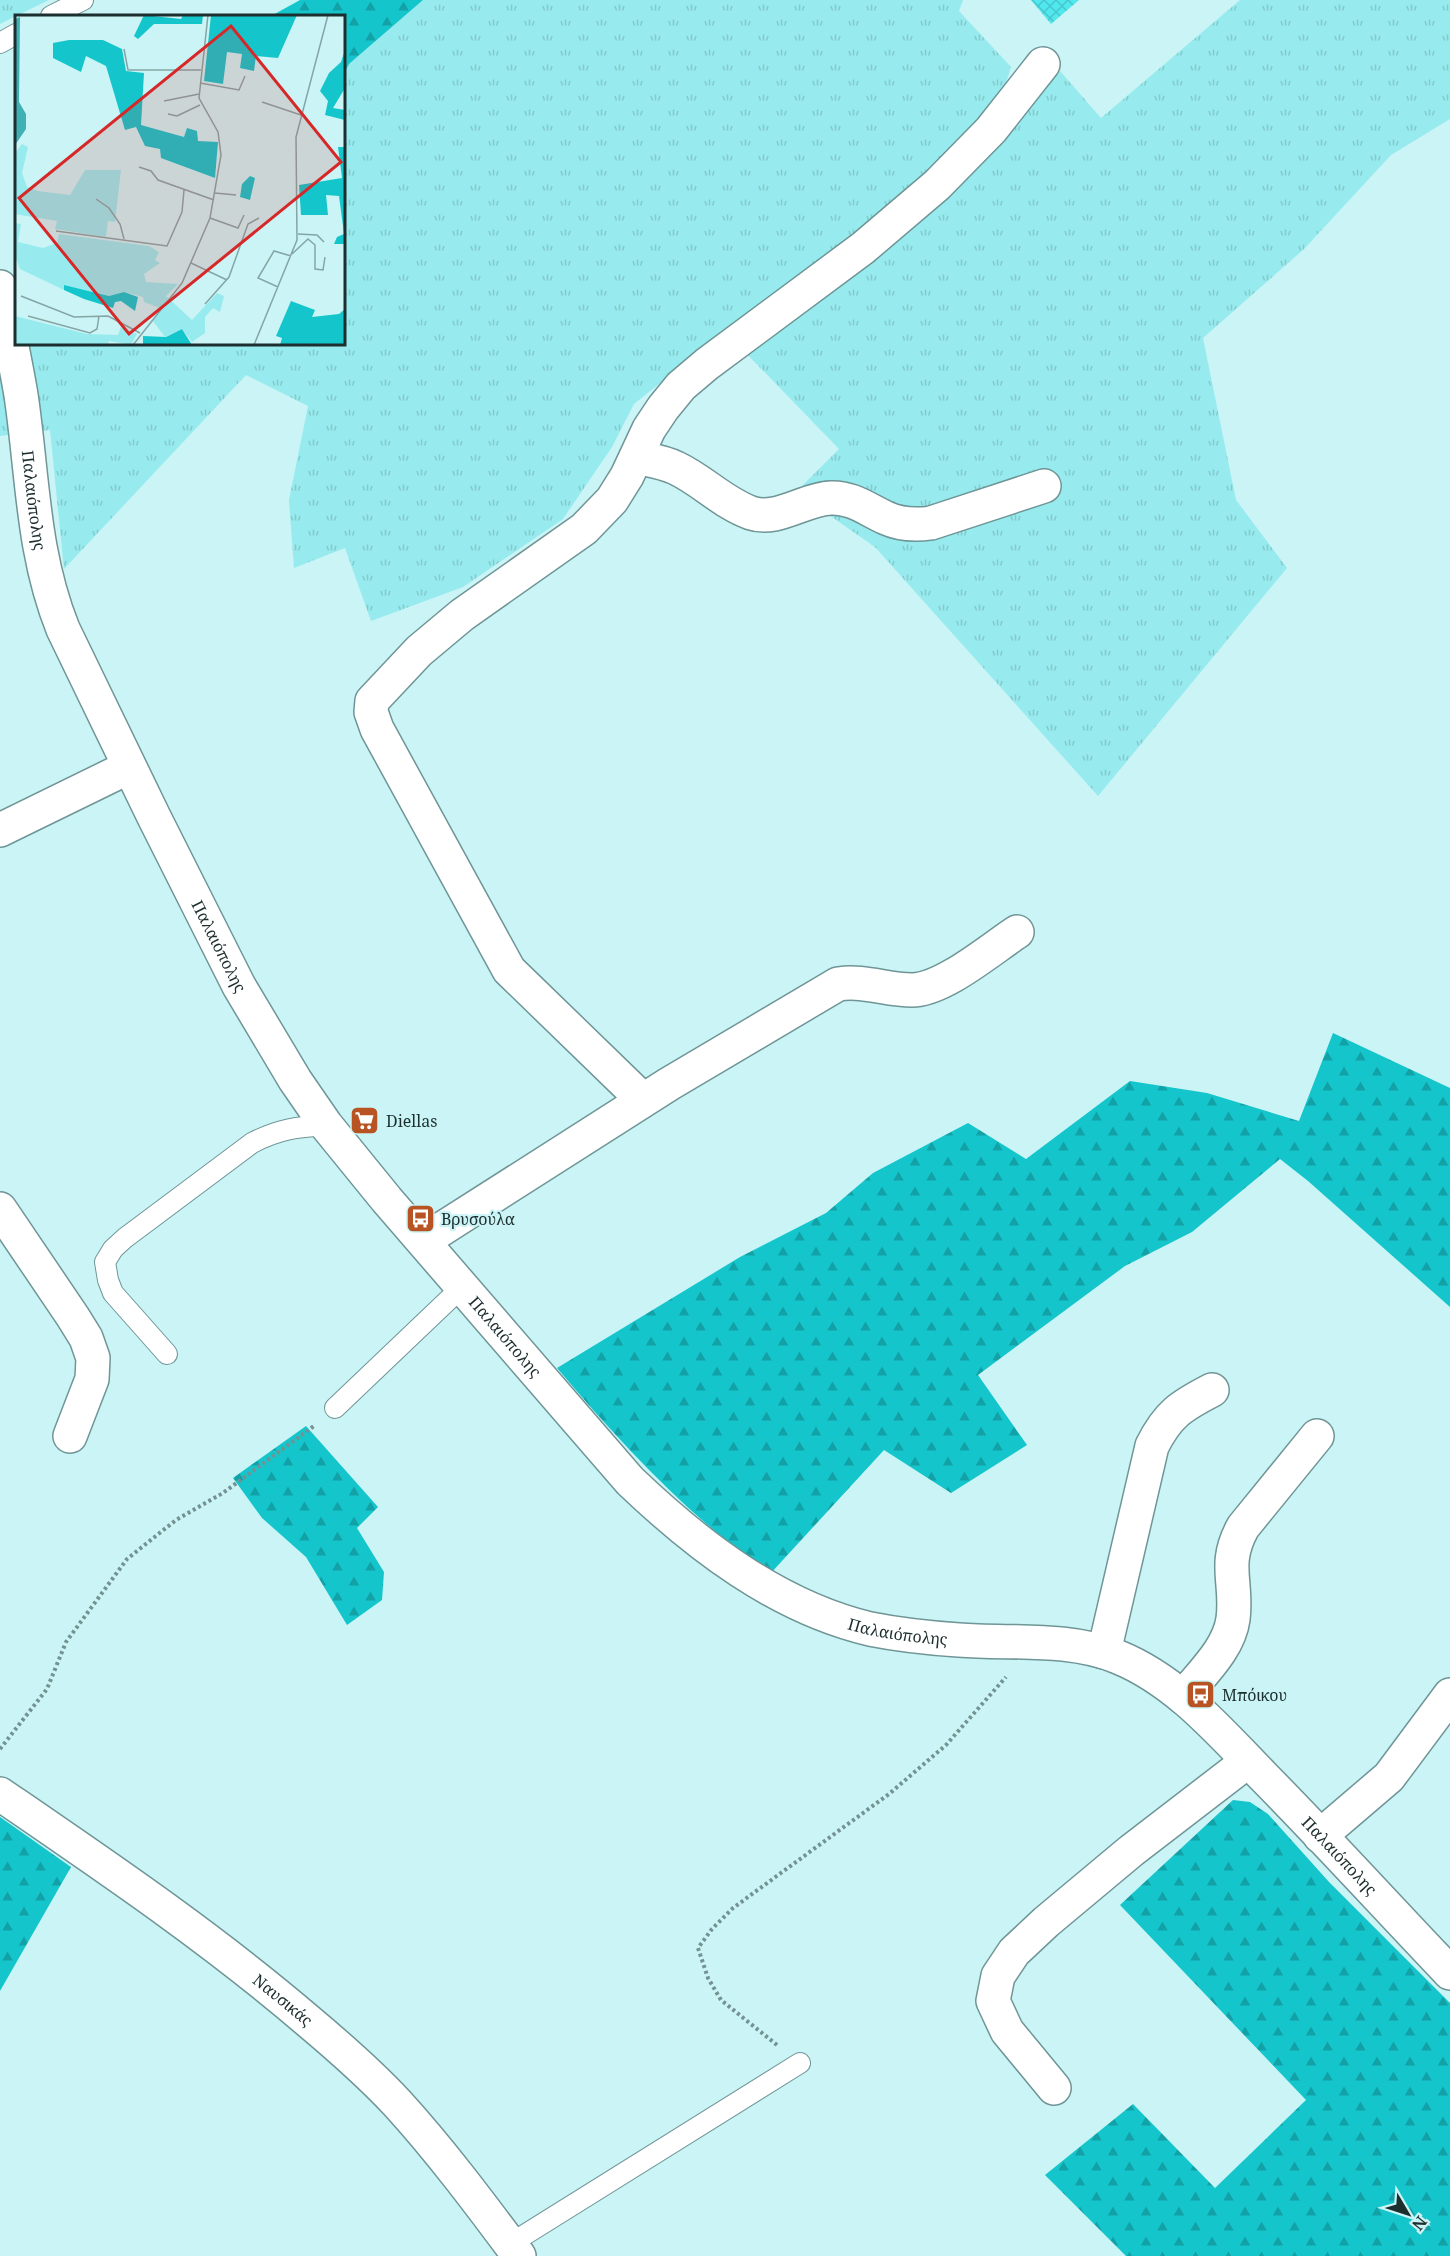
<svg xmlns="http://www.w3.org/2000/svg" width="1450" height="2256" font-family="'Noto Serif',serif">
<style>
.grass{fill:url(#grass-tufts)}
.forest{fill:url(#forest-firs)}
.building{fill:url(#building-cross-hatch)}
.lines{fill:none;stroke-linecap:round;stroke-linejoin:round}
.service-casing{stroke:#6f9597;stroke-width:22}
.minor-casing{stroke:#6f9597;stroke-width:36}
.secondary-casing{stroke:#6f9597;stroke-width:36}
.path{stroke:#749292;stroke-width:4;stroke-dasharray:3 3;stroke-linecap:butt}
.service{stroke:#fff;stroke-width:20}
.minor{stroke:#fff;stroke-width:33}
.secondary{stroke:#fff;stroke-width:33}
.labels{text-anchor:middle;stroke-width:4.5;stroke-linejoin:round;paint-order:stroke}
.street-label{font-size:16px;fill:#1d2e2e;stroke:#caf4f5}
.poi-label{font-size:16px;fill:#1d2e2e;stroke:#caf4f5;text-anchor:start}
.inset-road{fill:none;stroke:#85a5a5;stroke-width:1.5}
.view{fill:#d62828;fill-opacity:0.15;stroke:#d62828;stroke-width:3}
.inset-edge{fill:none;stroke:#1d2e2e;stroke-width:3}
</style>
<defs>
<pattern id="grass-tufts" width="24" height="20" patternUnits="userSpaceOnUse" patternTransform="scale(1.5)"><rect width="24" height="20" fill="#97ebee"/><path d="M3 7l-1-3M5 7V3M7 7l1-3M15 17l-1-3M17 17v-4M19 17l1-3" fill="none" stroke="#82cacc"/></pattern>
<pattern id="forest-firs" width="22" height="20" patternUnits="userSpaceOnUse" patternTransform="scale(1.5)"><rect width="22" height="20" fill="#14c6cc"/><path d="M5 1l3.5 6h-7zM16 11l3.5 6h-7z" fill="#12a1a6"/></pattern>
<pattern id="building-cross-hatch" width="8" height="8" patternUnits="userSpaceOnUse" patternTransform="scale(1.5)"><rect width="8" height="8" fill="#50e8ee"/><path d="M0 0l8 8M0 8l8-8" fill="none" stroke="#45c7cc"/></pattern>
</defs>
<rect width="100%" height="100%" fill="#caf4f5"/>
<path class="grass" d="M0 0H49L0 24Z
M423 0H963L959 11 1011 67 1000 102 871 227 715 339 634 404 612 447 563 519 463 587 371 621 345 548 294 568 289 500 308 406 246 375 64 569 50 430 0 436V332L16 344H344V74L349 64Z
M1240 0H1450V119L1391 155 1304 249 1203 338 1236 500 1287 568 1098 796 875 547 796 492 839 449 743 350 944 194 1060 71 1101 118Z"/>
<path class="forest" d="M300 0H423L349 64 344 74V16H271Z
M1333 1033 1450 1088V1307L1308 1181 1280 1159 1192 1232 1125 1266 978 1375 1027 1445 951 1493 884 1450 770 1574C686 1514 623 1446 557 1368L740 1257 826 1213 873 1173 968 1123 1026 1159 1130 1081 1207 1093 1299 1121Z
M306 1426 378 1507 357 1528 384 1572 382 1600 347 1625 306 1557 262 1518 233 1478Z
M1233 1800 1250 1802 1268 1814 1329 1882 1450 2003V2256H1126L1045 2175 1133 2104 1215 2188 1306 2100 1120 1905Z
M0 1817 71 1867 0 1991Z"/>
<path class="building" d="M1031 0H1079L1051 24Z"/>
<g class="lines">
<defs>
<path id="service" d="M51 16 83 0
M0 43 16 34
M167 1354 113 1293 108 1280 105 1262 113 1249 125 1238 252 1143C279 1129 297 1127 326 1125
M335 1408 463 1286
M510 2244 800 2063"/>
<path id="minor" d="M636 457C649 460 664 462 676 468 702 480 723 503 751 513 777 522 804 499 831 498 852 497 868 510 886 518 901 525 916 525 931 523L1044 486
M0 830 129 767
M643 1100 509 970 377 729 371 712 372 701 419 651 462 615 584 529 612 500 627 476 649 429 663 408 681 386 707 364 863 248 937 185 991 130 1043 64
M0 1209 73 1317 86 1338 93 1358 92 1379 70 1436
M423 1241 669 1084 838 984C865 980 886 990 912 990 943 990 991 949 1017 932
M1104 1652 1152 1446C1168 1414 1181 1406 1212 1390
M1183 1697C1201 1674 1229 1649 1233 1619 1238 1582 1222 1565 1243 1527L1317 1436
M1320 1836 1389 1777 1450 1695
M1054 2088 1007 2031 993 2001 998 1976 1014 1952 1046 1922 1131 1851 1248 1761"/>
<g id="secondary">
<path id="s1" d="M0 287C7 323 15 359 21 395 33 476 32 552 63 629L154 817 239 986 295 1080 326 1125 387 1200 630 1481C697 1545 777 1607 870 1629 900 1635 929 1638 959 1640 1011 1644 1069 1637 1118 1657 1177 1681 1220 1732 1264 1777 1327 1841 1388 1908 1450 1973"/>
<path id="s2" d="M0 1794C105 1866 210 1937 307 2020 338 2046 370 2074 397 2103 440 2150 481 2205 519 2256"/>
</g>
</defs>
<use href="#service" class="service-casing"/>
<use href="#minor" class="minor-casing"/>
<use href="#secondary" class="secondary-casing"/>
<path class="path" d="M0 1749 47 1689 66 1642 127 1559 176 1520 223 1493 314 1426
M777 2045 721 2000 708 1978 698 1948 712 1929 733 1908 889 1794 946 1745 1006 1677"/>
<use href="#service" class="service"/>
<use href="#minor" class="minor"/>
<use href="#secondary" class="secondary"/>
</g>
<defs>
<symbol id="supermarket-square" viewBox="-11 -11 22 22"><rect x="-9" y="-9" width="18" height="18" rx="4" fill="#b85323" stroke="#caf4f5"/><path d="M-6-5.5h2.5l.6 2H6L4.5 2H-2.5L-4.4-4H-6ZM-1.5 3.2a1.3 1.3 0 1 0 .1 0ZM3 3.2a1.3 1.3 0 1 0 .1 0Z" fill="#fff"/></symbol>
<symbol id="bus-square" viewBox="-11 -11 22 22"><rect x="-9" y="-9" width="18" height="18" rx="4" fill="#b85323" stroke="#caf4f5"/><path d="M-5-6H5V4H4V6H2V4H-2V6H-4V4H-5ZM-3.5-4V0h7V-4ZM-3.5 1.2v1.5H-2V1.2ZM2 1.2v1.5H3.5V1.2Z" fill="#fff"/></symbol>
</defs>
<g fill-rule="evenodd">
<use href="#supermarket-square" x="348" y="1104" width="33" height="33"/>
<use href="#bus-square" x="404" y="1202" width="33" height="33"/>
<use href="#bus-square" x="1184" y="1678" width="33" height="33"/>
</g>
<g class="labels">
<g class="street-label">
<text dy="6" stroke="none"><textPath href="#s1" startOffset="216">Παλαιόπολης</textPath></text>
<text dy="6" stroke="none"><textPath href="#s1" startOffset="702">Παλαιόπολης</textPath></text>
<text dy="6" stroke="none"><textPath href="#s1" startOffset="1188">Παλαιόπολης</textPath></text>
<text dy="6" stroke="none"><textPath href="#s1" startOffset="1692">Παλαιόπολης</textPath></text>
<text dy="6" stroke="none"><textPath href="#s1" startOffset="2214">Παλαιόπολης</textPath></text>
<text dy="6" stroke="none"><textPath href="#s2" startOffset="350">Ναυσικάς</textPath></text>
</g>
<g class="poi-label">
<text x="386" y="1127">Diellas</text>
<text x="441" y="1225">Βρυσούλα</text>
<text x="1222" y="1701">Μπόικου</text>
</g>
</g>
<g transform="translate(15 15)">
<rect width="330" height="330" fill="#caf4f5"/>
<path d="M7 129 13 132 7 158 12 172 23 176 55 180 70 155H106L100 207 93 206 91 222 40 214 42 206 0 199V138ZM0 208 6 209 3 227 28 233 42 228 44 219 134 231 144 237 140 245 145 248 129 259 131 267 163 269 151 281 177 305 202 278 209 281 205 297 198 293 190 302V318L177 327 167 314 150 322 138 306 145 293 129 287 128 282 109 277 94 281 49 270V275L5 254 0 241ZM0 301 72 319 103 320 106 312 122 319 116 330 94 326 93 330H0Z" fill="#97ebee"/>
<path d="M129 0 166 4 168 0H188L187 9H139L123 24 119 21ZM196 0H282L263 43 241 41 239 56 225 53 227 39 212 37 208 69 189 66ZM54 25H88L107 34 111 56 129 58 126 110 169 122 172 113 182 116 183 126 203 127 200 163 146 143 145 134 130 131 121 112 110 115 91 51 71 41 66 57 38 43V28ZM330 35V73L318 93 330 95V105L310 100 313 86 305 76 314 58 326 47ZM323 132H330V229H319L322 222 329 219 324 181 311 180 313 200H286L284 170 327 163ZM235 161 240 163 235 185 225 182 227 169ZM49 270 94 281 109 277 123 282 120 296 106 286 100 287 98 293 69 284 49 275ZM276 286 300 295 297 302 324 299 330 294V330H265L267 323 261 321ZM167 314 177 330H128V321L151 322Z" fill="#14c6cc"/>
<path d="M5 2 4 87 11 99V114L0 130V4Z" fill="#3fb1b5"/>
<path class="inset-road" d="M109 34 113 55H186M185 68 224 75 230 61M149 86 184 79M247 87 286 100M153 99 162 101 185 90M124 152 136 156 143 165 199 185M200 178 221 180M81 184 94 193 105 209 109 224M195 203 223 213 229 200M41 216 152 231 167 197 169 175M283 219 302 220 309 227M277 239 293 224 300 230V254L308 255 310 242M176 248 212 265M263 272 243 263 259 236 276 241M6 281 59 302 93 301 125 318M190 289 214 262 233 209 244 203M13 301 75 318 82 314 84 301M118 330 167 268 195 203 206 140 203 117 184 83 193 0M239 330 282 225 281 122 313 0"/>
<path class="view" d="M216 11 326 147 114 319 4 183Z"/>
<rect width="330" height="330" class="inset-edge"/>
</g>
<g transform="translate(1408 2214) rotate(129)" stroke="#caf4f5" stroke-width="4.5" paint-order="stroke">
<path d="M0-4.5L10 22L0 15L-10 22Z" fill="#1d2e2e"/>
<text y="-9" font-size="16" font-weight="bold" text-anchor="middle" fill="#1d2e2e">N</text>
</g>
</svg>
